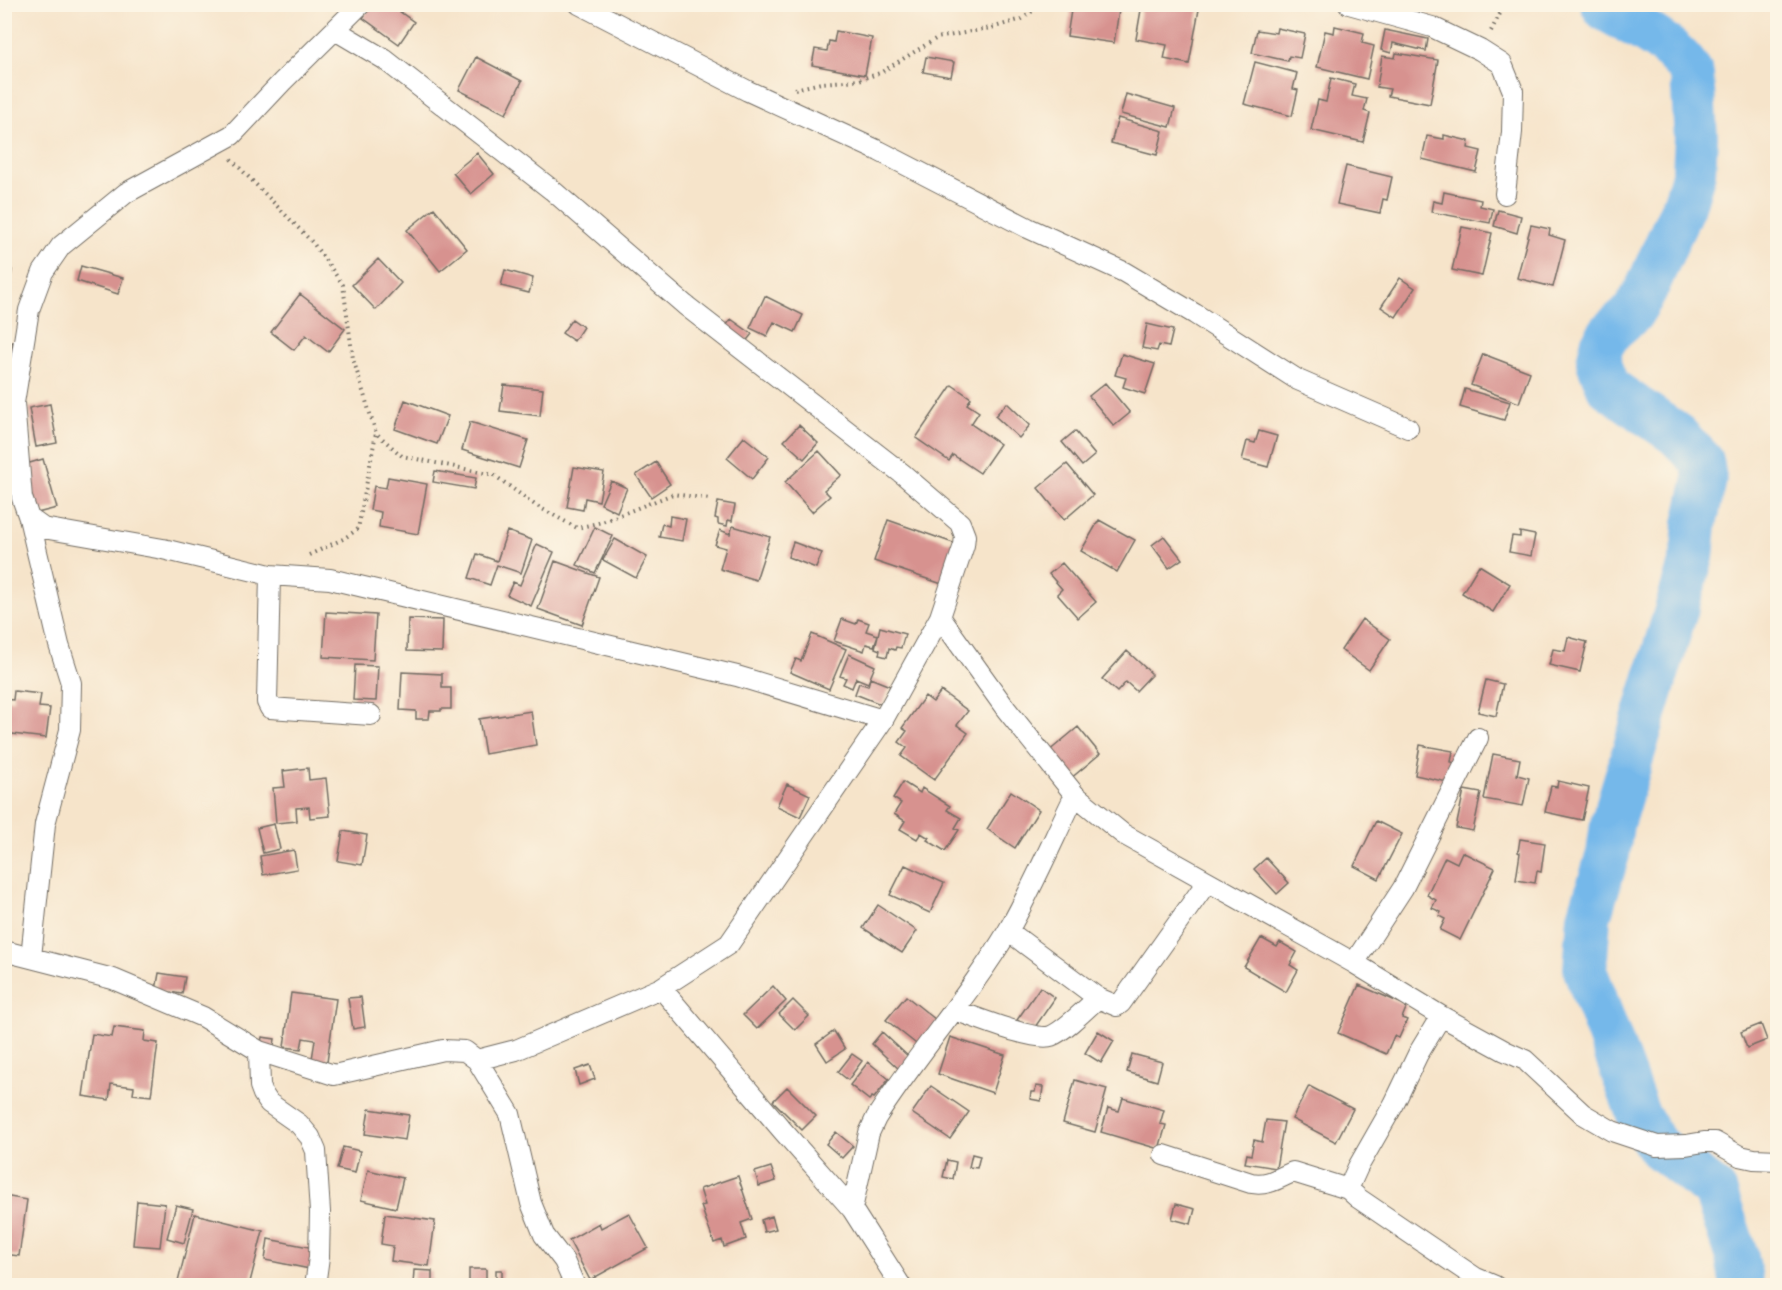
<svg xmlns="http://www.w3.org/2000/svg" width="1782" height="1290" font-family="Itim,sans-serif">
<style>
.lines{fill:none;stroke-linecap:round;stroke-linejoin:round}
.river{stroke:#75b8ea;stroke-width:44}
.building{fill:#d7928f}
.street-casing{stroke:#726c63;stroke-width:22}
.path{stroke:#726c63;stroke-width:4;stroke-dasharray:1.5 4.5;stroke-linecap:butt}
.street{stroke:#fff;stroke-width:20}
</style>
<rect width="100%" height="100%" fill="#fcf5e5"/>
<filter id="ink" filterUnits="userSpaceOnUse"><feTurbulence type="fractalNoise" baseFrequency=".0167" numOctaves="2"/><feDisplacementMap in="SourceGraphic" scale="12" xChannelSelector="R" yChannelSelector="G"/><feConvolveMatrix kernelMatrix="1 2 1 2 8 2 1 2 1" color-interpolation-filters="sRGB"/></filter>
<filter id="wash" filterUnits="userSpaceOnUse"><feTurbulence type="fractalNoise" baseFrequency=".008" numOctaves="4" result="noise"/><feDisplacementMap in="SourceGraphic" scale="24" xChannelSelector="R" yChannelSelector="G"/><feGaussianBlur stdDeviation="1.35" result="paint"/><feColorMatrix in="noise" values="0 0 0 0 0 0 0 0 0 0 0 0 0 0 0 0 0 1.4 0 .05"/><feComposite in="paint" operator="in"/></filter>
<g filter="url(#wash)">
<rect width="100%" height="100%" fill="#f6e4ca"/>
<g class="lines">
<path class="river" d="M1602 4 1605 9C1634 26 1677 45 1692 75L1696 138 1694 172 1686 199 1646 290 1632 313 1611 331 1602 345 1598 362 1608 387 1677 435 1702 461 1705 479 1695 524 1692 557 1612 824 1608 854 1589 917 1585 970 1639 1117 1657 1146 1715 1191 1737 1257 1742 1286"/>
</g>
<g id="blocks">
<path class="building" d="M372 4H389L414 22 399 44 363 18Z
M1072 4H1093V6L1119 10 1114 43 1067 36Z
M1142 4 1168 6 1169 4H1200L1189 64 1164 59 1167 45 1136 39Z
M1335 26 1364 33 1362 43 1374 46 1367 79 1317 67 1325 31 1334 33Z
M1277 28 1305 34 1300 58 1289 56 1288 61 1252 53 1257 30 1276 33Z
M1385 30 1428 39 1426 51 1393 43 1391 53 1381 50Z
M836 31 872 38 865 75 812 65 815 49 827 51 829 41 834 42Z
M1396 53 1438 60 1430 104 1388 96 1390 89 1377 87 1382 56 1395 58Z
M476 57 522 81 506 114 459 90Z
M926 57 954 62 951 77 923 72Z
M1255 62 1297 73 1293 89 1298 90 1292 116 1244 104Z
M1331 78 1355 84 1352 96 1367 99 1364 111 1370 113 1363 142 1311 130 1318 100 1326 102Z
M1126 94 1175 108 1170 127 1121 114Z
M1118 118 1163 131 1157 155 1111 143Z
M1444 135 1469 141 1468 148 1481 151 1476 172 1422 159 1427 136 1444 139Z
M477 153 494 174 471 194 453 173Z
M1346 166 1392 177 1387 200 1383 199 1380 213 1337 204Z
M1444 192 1481 200 1480 206 1493 209 1490 223 1431 212 1433 201 1442 203Z
M434 208 467 249 440 271 407 230Z
M1498 210 1521 216 1517 233 1494 226Z
M1531 225 1550 229 1549 235 1565 240 1553 287 1517 278Z
M1462 227 1492 233 1482 276 1452 270Z
M378 259 401 283 376 310 352 285Z
M81 266 123 278 118 294 77 281Z
M4 269 12 270 8 299H4Z
M505 270 533 278 529 293 501 286Z
M1400 278 1415 288 1396 317 1381 307Z
M300 294 345 329 328 352 306 335 294 350 271 332Z
M765 296 803 315 795 332 774 322 767 336 750 328Z
M572 319 583 327 574 341 562 333Z
M731 319 752 334 744 344 724 329Z
M1147 324 1173 330 1169 347 1159 345 1157 351 1142 348Z
M12 342 20 343 9 379 4 378V353L10 354Z
M1122 354 1155 364 1145 394 1123 387 1126 378 1115 375Z
M1483 354 1530 372 1519 403 1471 385Z
M1105 383 1130 413 1114 426 1089 396Z
M504 385 543 389 540 416 500 411Z
M952 385 971 398 967 404 979 412 971 424 1000 444 980 473 953 455 949 461 916 438Z
M1465 389 1510 402 1504 420 1460 407Z
M405 400 448 416 437 444 395 429Z
M1007 403 1030 425 1019 438 995 416Z
M50 404 57 443 36 447 29 408Z
M470 422 528 440 519 468 462 450Z
M799 425 818 443 804 459 784 441Z
M1075 431 1095 455 1082 466 1062 442Z
M1259 431 1277 436 1268 467 1242 460 1247 441 1255 443Z
M744 437 769 457 752 479 727 458Z
M819 451 841 475 824 490 830 496 812 512 785 482Z
M43 459 57 508 37 513 23 465Z
M656 462 670 484 651 497 636 475Z
M1067 464 1093 495 1064 520 1038 488Z
M574 467 604 472 599 501 585 498 583 510 567 507Z
M435 471 476 478 474 489 433 482Z
M388 477 427 484 418 534 379 527 381 512 370 510 374 486 386 488Z
M611 481 627 488 617 512 601 504Z
M718 502 735 505 732 521 728 520 727 526 718 524V519L715 518Z
M670 516 686 519 682 541 659 537 662 524 669 526Z
M888 520 956 544 942 584 874 561Z
M1099 520 1135 540 1117 572 1081 551Z
M733 526 770 537 756 580 720 569 726 548 715 545 720 530 730 534Z
M595 527 613 536 595 573 577 565Z
M507 531 532 540 521 573 497 565 490 585 469 578 477 554 497 561Z
M1520 532 1535 535 1531 556 1509 552 1512 536 1520 537Z
M1164 536 1182 559 1169 568 1152 545Z
M615 539 647 557 636 578 603 560Z
M793 542 822 553 816 568 788 557Z
M537 544 554 552 531 606 507 595 513 582 520 585Z
M555 561 599 577 582 625 538 609Z
M1062 563 1096 602 1078 618 1057 594 1062 589 1049 574Z
M1479 565 1510 584 1493 612 1462 593Z
M326 612 376 615 373 660 323 657Z
M408 619 443 620 442 652 407 651Z
M842 619 856 624 858 619 869 623 866 631 878 635 874 646 866 644 864 651 834 641Z
M1362 619 1390 639 1369 670 1341 650Z
M880 627 905 634 901 648 896 647 895 650 889 648 887 657 879 655 880 650 875 648Z
M812 634 846 649 829 689 790 672 796 659 801 661Z
M1568 637 1587 642 1580 672 1549 665 1553 649 1565 651Z
M1127 651 1152 674 1136 691 1126 682 1117 692 1102 679Z
M849 654 875 666 868 683 856 678 852 688 843 684 846 678 840 676Z
M355 665 378 666 376 701 353 700Z
M402 672 442 674V688H451V709H441V711H430L429 719H416V711L400 710Z
M870 678 890 686 883 705 855 694 859 683 868 686Z
M1486 680 1503 684 1496 716 1478 712Z
M14 691 41 694 39 707 50 708 46 738 4 733V699L13 700Z
M941 691 968 711 957 725 968 733 934 780 901 756 907 748 899 742 907 731 902 728 925 696 933 702Z
M531 711 536 745 485 754 479 719Z
M1078 727 1100 754 1070 779 1048 752Z
M1420 745 1453 751 1451 762 1457 763 1447 782 1415 775Z
M1493 754 1520 759 1517 775 1529 778 1523 806 1484 799Z
M308 768 309 780 326 778 330 816 310 818 309 807 296 808 297 821 276 823 273 788 285 787 283 771Z
M1558 781 1589 788 1582 820 1545 812 1551 786 1557 787Z
M903 782 920 793 922 788 950 806 947 810 961 818 955 828 959 830 945 851 927 840 929 838 921 833 917 839 900 829 905 821 894 814 901 803 893 798Z
M787 784 810 795 800 817 777 806Z
M1464 790 1481 793 1473 831 1456 828Z
M1011 791 1039 810 1015 848 987 829Z
M1376 821 1402 834 1379 879 1354 866Z
M274 824 280 849 263 853 257 828Z
M343 831 367 835 362 865 338 861Z
M1520 839 1545 843 1541 872 1537 871 1535 883 1516 880 1520 853 1518 852Z
M294 850 297 869 263 875 260 856Z
M1462 852 1495 868 1460 940 1440 930 1445 919 1439 916 1441 912 1432 908 1436 900 1427 895 1445 857 1457 863Z
M1266 858 1289 883 1277 894 1254 869Z
M905 865 944 883 930 913 890 895Z
M878 905 917 931 902 953 863 928Z
M1261 938 1277 947 1280 942 1297 952 1290 965 1298 970 1286 992 1244 967Z
M159 973 185 977 182 994 156 990Z
M1359 985 1407 1006 1402 1018 1407 1020 1399 1038 1394 1036 1386 1054 1338 1033Z
M773 986 786 1001 757 1029 743 1015Z
M1040 987 1055 998 1033 1030 1017 1020Z
M291 993 336 999 327 1062 312 1059 315 1040 303 1038 301 1049 284 1047Z
M906 996 940 1023 920 1047 886 1020Z
M361 997 365 1027 353 1029 348 998Z
M793 1000 809 1016 795 1030 779 1014Z
M1761 1024 1767 1040 1747 1048 1741 1032Z
M114 1027 145 1031 144 1041 158 1043 151 1096 133 1094 134 1087 111 1084 109 1100 83 1096 92 1034 112 1037Z
M834 1031 845 1049 827 1061 816 1044Z
M1098 1031 1114 1041 1101 1063 1085 1053Z
M882 1032 911 1059 900 1070 872 1044Z
M262 1037 275 1039 273 1052 260 1050Z
M950 1037 1005 1055 993 1093 938 1074Z
M852 1054 862 1061 848 1080 838 1072Z
M1132 1054 1162 1062 1157 1081 1127 1072Z
M868 1062 889 1079 874 1098 872 1097 869 1100 850 1085Z
M590 1065 595 1079 579 1085 575 1070Z
M1075 1080 1107 1089 1095 1132 1063 1123Z
M931 1086 969 1112 950 1139 912 1113Z
M1036 1086 1043 1087 1041 1101 1030 1099 1031 1092H1035Z
M1309 1086 1353 1109 1336 1142 1292 1119Z
M787 1087 816 1116 802 1130 773 1101Z
M1123 1098 1164 1110 1160 1124 1166 1125 1159 1149 1101 1132 1108 1108 1119 1111Z
M369 1109 409 1115 405 1140 365 1134Z
M1266 1120 1284 1122 1276 1168 1245 1163 1247 1154 1251 1155 1254 1140 1262 1142Z
M836 1132 853 1146 842 1158 826 1144Z
M343 1147 360 1151 355 1173 337 1169Z
M972 1154 980 1156 977 1168 969 1167Z
M947 1160 956 1162 953 1179 943 1177Z
M771 1167 776 1181 759 1186 755 1172Z
M368 1170 403 1178 396 1208 361 1200Z
M738 1176 752 1219 741 1223 746 1239 724 1247 722 1240 714 1243 701 1206 705 1205 700 1189Z
M4 1196 27 1200 19 1256 4 1254Z
M137 1201 165 1204 160 1247 133 1245Z
M1176 1204 1195 1209 1191 1224 1172 1219Z
M176 1205 193 1209 184 1243 167 1238Z
M629 1213 648 1248 590 1280 569 1240 599 1223 601 1228Z
M195 1214 263 1231 249 1286H177Z
M385 1214 435 1221 429 1266 391 1261 393 1246 381 1244Z
M772 1216 776 1229 764 1232 761 1220Z
M268 1239 314 1248 310 1269 265 1260Z
M469 1269H486V1280L496 1281V1270H502V1286H469Z
M414 1270 432 1271V1286H413Z"/>
</g>
</g>
<g filter="url(#ink)">
<use href="#blocks" fill-opacity="0" stroke="#726c63" stroke-width="1.5"/>
<g class="lines">
<defs>
<path id="street" d="M361 4 282 82 232 135 126 193 61 246 43 272 29 310 14 403 22 498 29 518 43 528 163 549 270 575 330 579 737 676 883 720
M579 4 748 91 879 151 1028 228 1124 272 1195 314 1298 380 1408 428
M1349 4 1432 27 1480 50 1502 64 1513 91 1512 132 1505 194
M335 30 384 59 552 190 685 305 904 475 960 523 965 536 964 545 940 617 883 720 729 944 661 988 516 1050 477 1060
M29 518 59 645 71 683 70 730 45 824 31 957
M270 575 267 702 270 708 371 715
M940 617 1006 709 1075 795 1123 834 1354 963 1441 1016 1505 1051 1525 1060 1583 1114 1612 1131 1657 1146 1686 1145 1704 1142H1715L1740 1156 1754 1159 1778 1160
M1008 931 1098 998 1117 1006 1121 1003 1207 882
M4 951 113 979 203 1017 259 1051 334 1075 443 1050 465 1051 477 1060 510 1114 531 1203 544 1235 564 1261 575 1286
M1354 963 1403 888 1478 738
M661 988 783 1131 852 1209 901 1286
M954 1010C973 1016 1035 1042 1051 1036 1064 1031 1087 1008 1098 998
M1441 1016 1418 1054 1394 1104 1358 1167 1348 1189 1358 1198 1476 1278 1495 1286
M259 1051 260 1086 263 1094 269 1103 299 1124 310 1137 316 1151 320 1212 319 1257 315 1286
M1164 1155 1251 1183C1269 1186 1278 1178 1293 1172L1348 1189
M852 1209 869 1133 876 1118C917 1054 969 996 1008 931 1033 887 1053 840 1075 795"/>
</defs>
<use href="#street" class="street-casing"/>
<path class="path" d="M1491 31 1505 4
M795 89 821 83 859 80 880 73 937 38 991 28 1022 19 1042 4
M231 159 313 243 343 285 353 359 376 433 402 456 494 475 535 505 577 528 602 522 673 494 710 499
M309 555 343 539 358 529 376 433"/>
<use href="#street" class="street"/>
</g>
</g>
<rect width="1782" height="1290" fill="none" stroke="#fcf5e5" stroke-width="24"/>
</svg>
